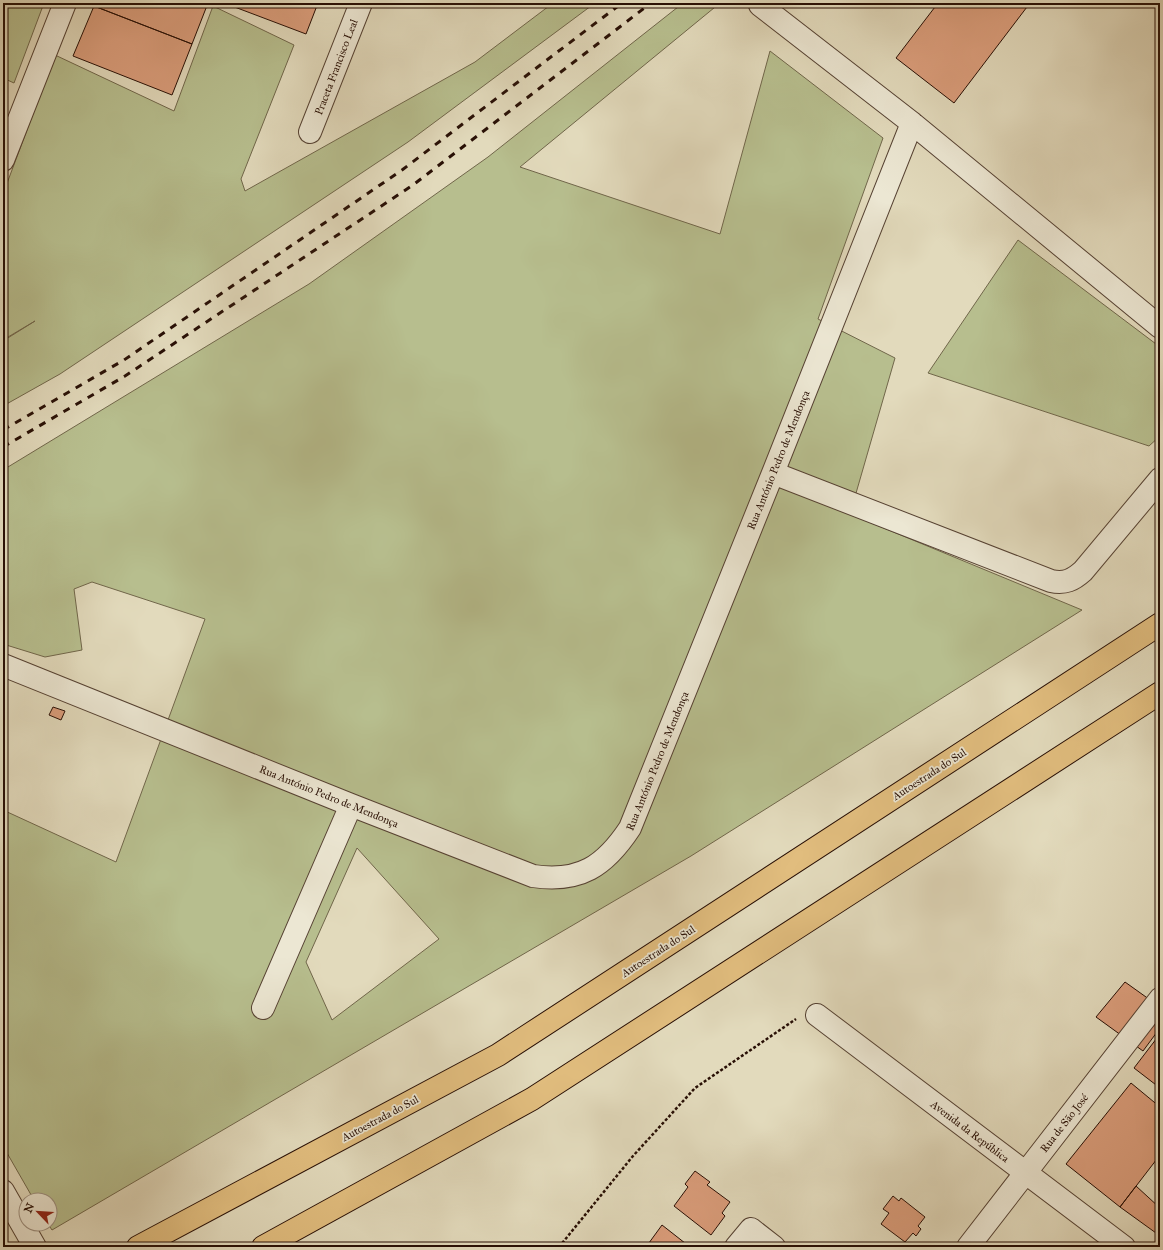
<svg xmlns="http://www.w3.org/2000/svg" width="1163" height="1250" font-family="'IM FELL Great Primer',serif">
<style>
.green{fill:#b7be8e;stroke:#70664a;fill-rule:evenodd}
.building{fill:#da9d7b;stroke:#280f05}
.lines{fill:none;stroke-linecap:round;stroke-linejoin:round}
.minor-casing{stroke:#564233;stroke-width:24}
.highway-casing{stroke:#280f05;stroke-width:24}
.path{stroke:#280f05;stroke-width:2.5;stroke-dasharray:3 2;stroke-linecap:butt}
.minor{stroke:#ece7d3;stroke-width:22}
.highway{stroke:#e1bd7e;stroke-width:22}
.rail{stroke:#280f05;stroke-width:3;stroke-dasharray:7 7;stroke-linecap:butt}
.labels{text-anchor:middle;stroke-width:3.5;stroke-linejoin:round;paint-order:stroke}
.street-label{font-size:11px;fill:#280f05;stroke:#ece7d3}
</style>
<rect width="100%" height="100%" fill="#e2dabc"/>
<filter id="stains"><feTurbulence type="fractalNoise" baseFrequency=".005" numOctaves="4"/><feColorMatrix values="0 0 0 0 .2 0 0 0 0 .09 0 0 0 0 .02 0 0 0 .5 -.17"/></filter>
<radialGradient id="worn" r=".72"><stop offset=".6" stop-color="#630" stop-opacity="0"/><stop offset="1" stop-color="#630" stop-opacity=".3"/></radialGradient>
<path class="green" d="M3 3H44L14 83 3 78Z
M553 3H595L408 142 60 374 3 406V341L35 321 3 340V194L55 55 174 111 213 6 294 45 241 179 245 191 475 62Z
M683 3H720L520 167 720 234 770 51 883 138 818 319 895 358 850 514 1082 610 691 856 52 1230 48 1224H50V1200H34L3 1146V810L116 862 205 619 92 582 74 589 82 650 45 657 3 644V470L309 284 488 157ZM357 848 439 939 332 1020 306 962Z
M1018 240 1160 347V436L1149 446 928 373Z"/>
<path class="building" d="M95 3H208L192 44 94 6Z
M224 3H318L306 34Z
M938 3H1030L954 103 896 58Z
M94 6 192 44 172 95 73 56Z
M53 707 65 711 61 720 49 715Z
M1125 982 1160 1007V1028L1143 1051 1096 1017Z
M1160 1034V1088L1134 1068Z
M1131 1083 1160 1107V1155L1120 1207 1066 1164Z
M695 1171 710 1182 707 1185 730 1202 722 1213 725 1216 711 1235 674 1206 688 1187 685 1184Z
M1136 1186 1160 1208V1227L1156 1233 1120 1207Z
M893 1196 899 1201 901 1198 925 1217 918 1226 921 1229 916 1236 913 1233 905 1242 881 1224 889 1213 883 1209Z
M662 1225 690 1247H646Z"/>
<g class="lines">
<defs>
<path id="minor" d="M760 5 912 123 1160 327
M310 132 361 3
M3 160 65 3
M773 473 1051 581C1065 584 1073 580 1083 571L1160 479
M3 665 351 805 533 876C580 883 605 866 630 828L773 473 912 123
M263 1008 351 805
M817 1015 1124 1247
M3 1191 35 1247
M736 1247 751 1229 774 1247
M968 1247 1160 999"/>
<path id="highway" d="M138 1247 498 1055 1160 624
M263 1247 532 1099 1160 693"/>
</defs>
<use href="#minor" class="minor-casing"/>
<use href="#highway" class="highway-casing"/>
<path class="path" d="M559 1247 633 1156 695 1088 796 1019"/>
<use href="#minor" class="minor"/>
<use href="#highway" class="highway"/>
<path class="rail" d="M3 430 124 360 402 170 622 3
M3 447 125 376 413 185 651 3"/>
</g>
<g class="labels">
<g class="street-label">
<text transform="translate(336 67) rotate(-69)" y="4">Praceta Francisco Leal</text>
<text transform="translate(778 460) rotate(-68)" y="4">Rua António Pedro de Mendonça</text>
<text transform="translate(657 761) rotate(-68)" y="4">Rua António Pedro de Mendonça</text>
<text transform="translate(929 774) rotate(-33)" y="4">Autoestrada do Sul</text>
<text transform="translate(329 796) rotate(22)" y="4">Rua António Pedro de Mendonça</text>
<text transform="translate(658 951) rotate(-33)" y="4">Autoestrada do Sul</text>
<text transform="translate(380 1118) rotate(-28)" y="4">Autoestrada do Sul</text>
<text transform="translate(1064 1123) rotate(-52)" y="4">Rua de São José</text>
<text transform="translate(970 1131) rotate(37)" y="4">Avenida da República</text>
</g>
</g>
<rect width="1163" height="1250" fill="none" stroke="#e2dabc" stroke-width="16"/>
<rect x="4" y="4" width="1155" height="1242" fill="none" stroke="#280f05" stroke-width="2"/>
<rect x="8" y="8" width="1147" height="1234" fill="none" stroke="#280f05"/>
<g transform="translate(38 1212) rotate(295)"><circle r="19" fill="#ece7d3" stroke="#9e9181"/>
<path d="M0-3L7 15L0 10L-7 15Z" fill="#8f2418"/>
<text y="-6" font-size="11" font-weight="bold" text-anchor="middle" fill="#280f05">N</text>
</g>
<rect width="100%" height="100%" filter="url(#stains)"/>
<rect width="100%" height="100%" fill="url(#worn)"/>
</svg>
